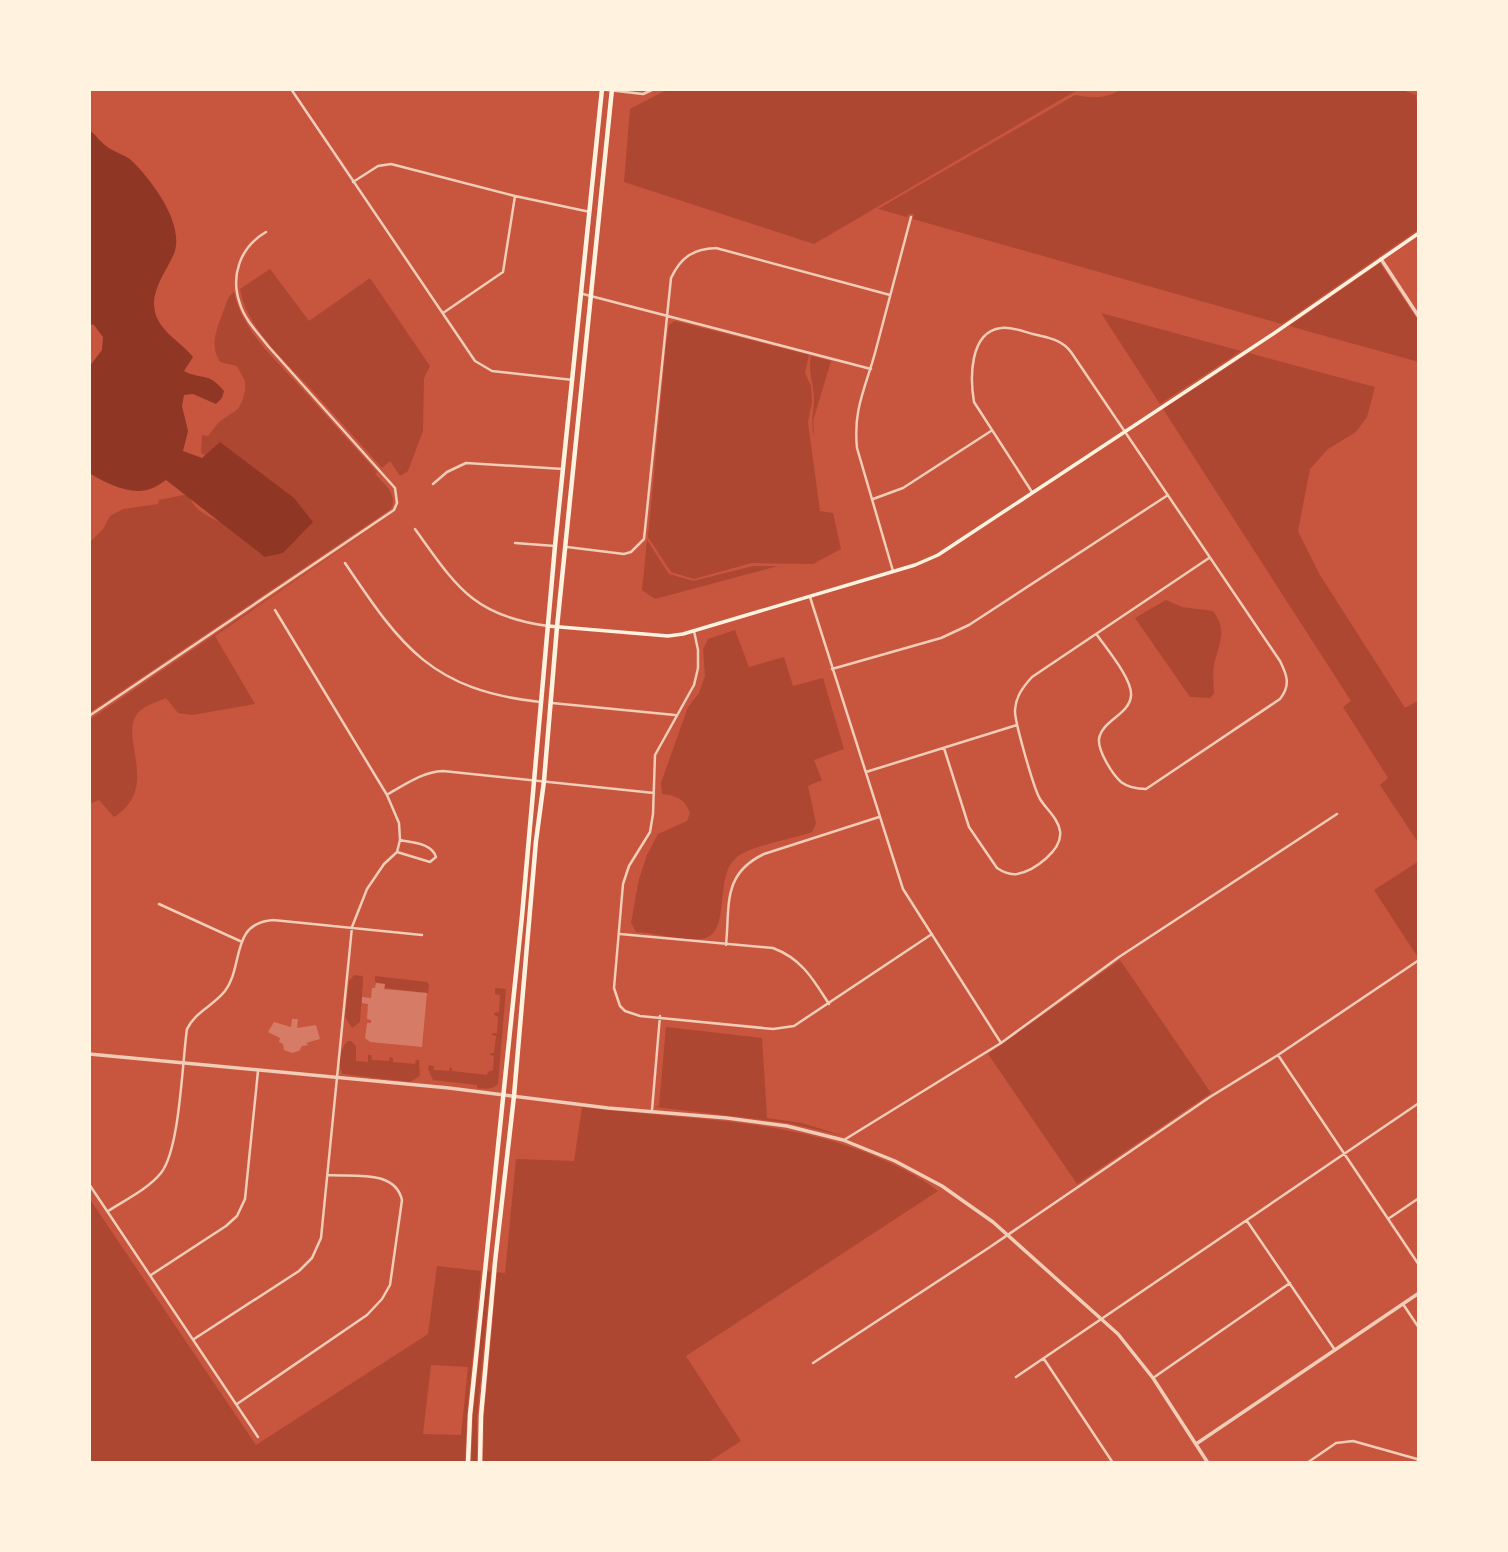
<svg xmlns="http://www.w3.org/2000/svg" width="1508" height="1552" font-family="'DM Sans',sans-serif">
<style>
.green{fill:#ae4732;fill-rule:evenodd}
.water{fill:#8f3625}
.building{fill:#d67c66}
.lines{fill:none;stroke-linecap:round;stroke-linejoin:round}
.minor{stroke:#f1ccb7;stroke-width:2.5}
.tertiary{stroke:#f1ccb7;stroke-width:3.5}
.secondary{stroke:#fff3e0;stroke-width:3.5}
.primary{stroke:#fff3e0;stroke-width:4.5}
</style>
<rect width="100%" height="100%" fill="#c8553d"/>
<path class="green" d="M668 89H1079L814 244 624 182 630 109Z
M1121 89H1399L1416 95 1419 125V229L1282 324 913 219 914 214H909L907 217 878 209 1075 95C1090 98 1108 99 1121 89Z
M1380 263 1419 322V362L1289 326Z
M270 269 309 321 370 278 430 366 424 378 423 431 408 471 400 476 390 461 382 468C358 441 334 415 310 388 284 359 247 329 240 289Z
M234 292C242 332 279 363 305 392 329 419 353 445 377 472L375 474C385 485 398 494 391 509L89 713V543L103 529 110 516 123 509 158 504 159 500 189 494C193 510 206 515 220 522L206 456 201 453 202 435 208 436 219 422 238 409 242 402 245 391V381L237 366 220 362C209 345 217 329 223 312 227 304 226 298 234 292Z
M1101 313 1241 351 1160 404Z
M675 321 809 355 805 373 811 386 812 402 808 422 820 511 833 513 841 549 813 564 752 563 694 579 671 572 648 537 666 344 669 325Z
M1249 353 1375 387 1367 417 1356 432 1328 449 1310 469 1298 531 1320 575 1405 708 1419 700V844L1380 785 1388 778 1343 707 1351 701 1163 409Z
M811 356 831 361 813 421 814 438C810 421 814 413 814 397 813 379 808 376 811 356Z
M376 525 215 636 255 704 192 715 178 713 166 698C157 702 143 706 137 714 119 739 161 787 114 817L99 800 89 804V720Z
M647 540 669 574 693 581 753 566H778L655 599 642 590Z
M1166 600 1182 607 1213 611C1228 631 1219 643 1214 665 1212 674 1214 685 1214 694L1210 698 1190 697 1135 618Z
M735 630 749 667 784 657 793 686 823 678 844 749 814 760 822 780 808 786 816 823 812 832C793 839 749 846 736 858 713 877 733 937 700 939 679 941 657 933 636 932L631 923 639 879 647 855 658 834 687 821 690 813C685 799 677 796 662 794L661 783 688 707 699 693 705 676 703 649 708 639Z
M1419 861V955L1417 956 1374 890Z
M1120 960 1211 1093 1077 1184 988 1054Z
M354 975 363 976V982L360 1022 352 1028 345 1017 349 981Z
M375 976 427 982 429 985 428 993 385 988V984L375 982Z
M495 988 506 989 498 1084C492 1090 485 1089 477 1088V1085L433 1080 428 1069 429 1065 434 1066V1070L449 1071 450 1067 452 1068V1071L487 1075 488 1072 493 1070 494 1056 490 1055V1053H494L496 1036 492 1035V1033H497L498 1017 494 1015V1013L499 1012 500 995 495 994Z
M666 1027 762 1038 767 1118 802 1123 844 1136 788 1123 655 1107 659 1106Z
M348 1041H351L356 1046V1061L368 1062V1055H371L372 1060 389 1061 390 1057 393 1058V1062L415 1064 416 1060H419L420 1076 410 1082 343 1074C337 1065 340 1048 348 1041Z
M582 1107C681 1120 779 1117 872 1155 895 1165 918 1175 938 1191L686 1356 741 1441 707 1463H483L484 1416 497 1272 505 1273 516 1159 574 1161Z
M89 1198 256 1445 428 1334 437 1266 481 1271 467 1415 465 1463H89ZM431 1365 468 1367 461 1435 423 1434Z
M487 1271 491 1272 477 1417V1463H471L473 1415Z"/>
<path class="water" d="M89 130C96 135 102 144 109 148 116 153 126 155 133 162 153 182 187 227 173 256 165 273 150 292 155 312 160 332 180 341 193 357L184 371C204 381 207 371 224 391L222 398 216 404 193 394 184 395 182 406 188 431 183 451 202 458 220 442 294 498 313 522 283 553 265 557 166 480C161 483 156 487 150 489 131 496 106 483 89 473V367L102 350 103 337 94 325 89 324Z"/>
<path class="building" d="M376 983 385 984 384 989 427 993 422 1047 370 1042 365 1038 367 1023H371V1020L367 1019 368 1004 362 1003V997L371 998 372 988H375Z
M292 1019H298L297 1028 316 1025 320 1039 306 1043 308 1045 302 1046 299 1051 292 1053 284 1050 283 1044 279 1042 280 1038 268 1032 274 1022 291 1027Z"/>
<g class="lines">
<path class="minor" d="M291 89 475 361 492 371 573 380
M599 89 643 94 654 89
M353 182 378 166 391 164 515 196 590 212
M583 294 871 369
M443 313 503 272 515 196
M433 484 447 472 466 463 563 469
M1032 492 974 402C970 379 969 332 1001 328 1011 326 1024 332 1033 334 1048 338 1061 339 1071 352L1280 661C1287 675 1291 685 1280 699L1146 789C1137 789 1129 788 1121 782 1112 774 1098 751 1099 739 1102 720 1129 715 1131 696 1133 680 1107 649 1097 635
M873 499 903 488 991 431
M415 529C456 586 473 616 548 626
M515 543 555 546
M567 547 624 554 631 552 644 539 671 278C681 257 693 249 716 248L890 295
M345 563C402 648 432 690 540 702
M893 571 857 448C853 410 865 389 875 353 887 308 899 262 911 217
M810 597 903 889 1001 1043
M694 631 698 650V668L694 685 655 755 653 814 650 832 629 866 623 884 614 988 620 1006 625 1011 640 1016 773 1029 794 1026 932 934
M832 669 941 638 969 625 1168 495
M552 703 675 715
M89 716 394 510 397 503 395 488 268 346C258 333 245 320 240 304 230 276 240 247 266 232
M944 748 969 827 997 868C1003 872 1010 875 1017 874 1034 871 1063 850 1060 831 1058 818 1046 809 1040 799 1034 789 1014 720 1015 710 1016 696 1023 687 1032 677L1209 558
M866 772 1017 725
M388 794C406 784 422 772 443 771L654 793
M397 852 430 862 436 857C432 843 413 843 400 840
M159 904 240 941
M620 934 773 948C802 959 813 979 829 1004
M726 945C730 905 722 874 764 854L879 817
M1278 1055 1419 1265
M652 1110 660 1016
M844 1140 1001 1043 1119 957 1337 814
M89 1184 258 1437
M108 1211C125 1200 148 1189 161 1173 180 1149 182 1063 187 1029 195 1012 213 1006 225 991 244 966 230 923 273 920L422 935
M1388 1219 1419 1198
M1247 1221 1335 1350
M151 1275 226 1226 237 1216 245 1199 258 1071
M1403 1304 1419 1328
M194 1339 299 1271 312 1258 321 1238 352 927 367 889 384 864 397 852 400 840 399 823 387 795 275 610
M1044 1359 1113 1463
M813 1363 987 1249 1210 1097 1278 1055 1419 960
M1016 1377 1419 1103
M1153 1378 1290 1283
M237 1404 367 1315 382 1299 390 1285 402 1200C395 1169 353 1177 328 1175
M1307 1463 1336 1443 1353 1441 1417 1459 1419 1462"/>
<path class="tertiary" d="M1381 259 1419 317
M89 1054 449 1088 608 1108 727 1118 787 1126 843 1140 895 1161 942 1186 993 1222 1118 1334 1153 1378 1208 1463
M1196 1444 1419 1293"/>
<path class="secondary" d="M548 626 668 636 683 634 915 565 938 555 1273 334 1419 233"/>
<path class="primary" d="M468 1463 470 1415 522 916 555 546 602 89
M480 1463 481 1416 495 1262 514 1096 536 841 544 781 557 627 612 89"/>
</g>
<rect width="1508" height="1552" fill="none" stroke="#fff3e0" stroke-width="182"/>
</svg>
